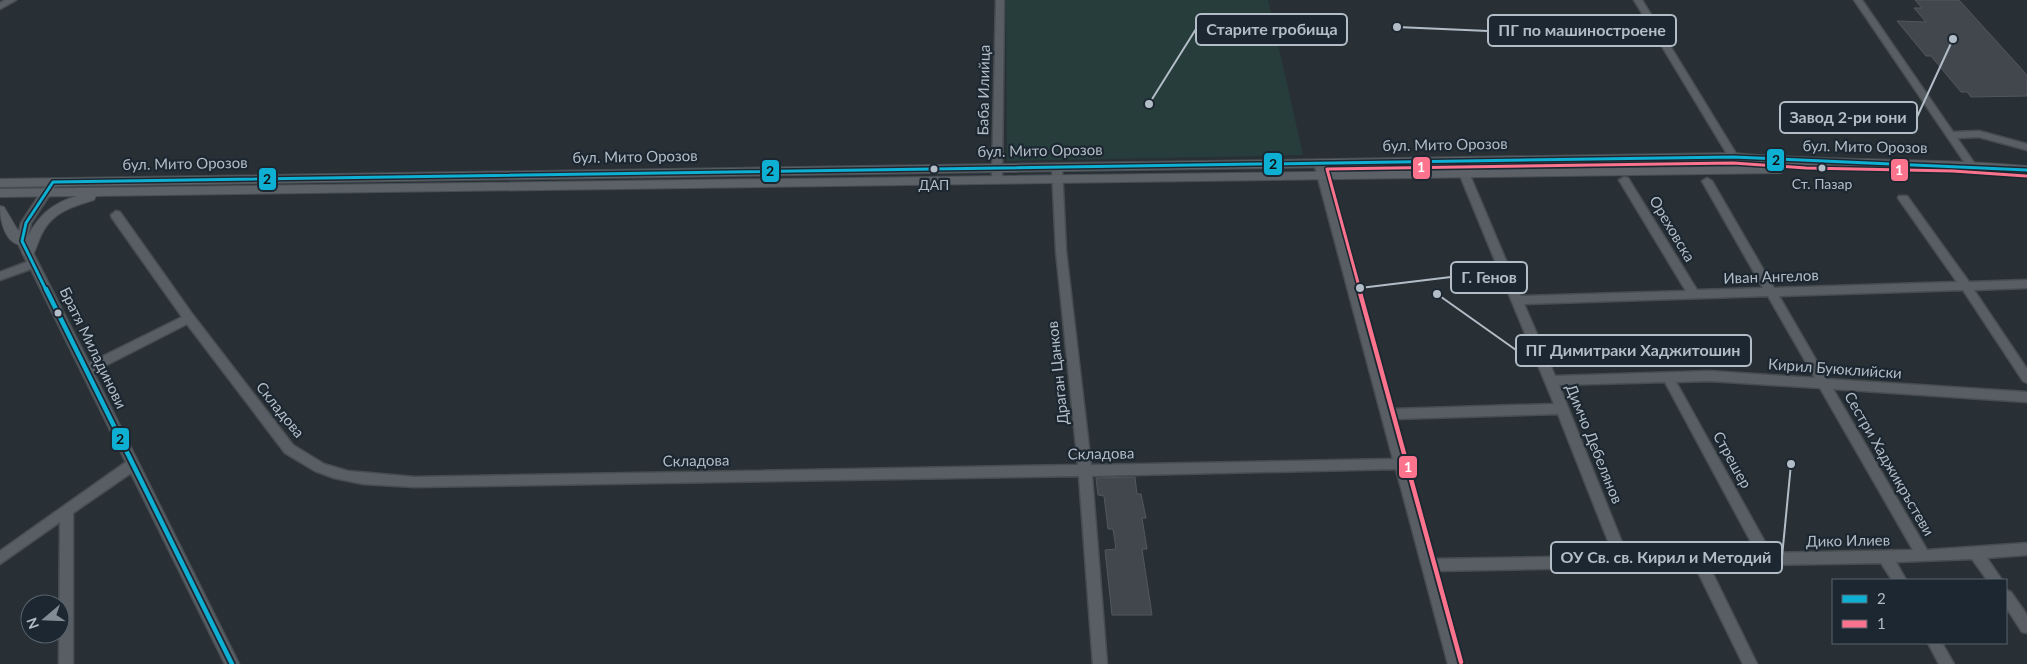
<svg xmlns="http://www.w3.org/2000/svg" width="2027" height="664" font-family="Lato,sans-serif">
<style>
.green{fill:#263d3c}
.building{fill:#41474c;stroke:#51585d}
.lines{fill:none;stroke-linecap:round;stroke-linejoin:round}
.minor-casing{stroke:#474c50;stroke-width:3}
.major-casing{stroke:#464d52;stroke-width:2}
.minor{fill:#595e64;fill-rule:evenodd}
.major{fill:#5b6166;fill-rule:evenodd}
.bus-1-far1-casing{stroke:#1c2731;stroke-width:6}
.bus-1-casing{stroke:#1c2731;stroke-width:8}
.bus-2-far1-casing{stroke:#1c2731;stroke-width:6}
.bus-2-casing{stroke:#1c2731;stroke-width:8}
.bus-1-far1{stroke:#0dafd3;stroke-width:3}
.bus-1{stroke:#0dafd3;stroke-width:4.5}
.bus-2-far1{stroke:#fc738d;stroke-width:3}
.bus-2{stroke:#fc738d;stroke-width:4.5}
.bus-dot{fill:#b2bdc7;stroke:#1c2731;stroke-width:2}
.labels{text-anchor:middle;stroke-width:4.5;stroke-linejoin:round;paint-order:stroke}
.bus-label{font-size:14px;fill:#b2bdc7;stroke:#1c2731}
.street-label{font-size:15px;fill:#b2bdc7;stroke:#1c2731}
.leader{fill:none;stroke:#b2bdc7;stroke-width:2}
.callout-dot{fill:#b2bdc7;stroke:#1c2731;stroke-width:2}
.callout{fill:#1c2731;stroke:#b2bdc7;stroke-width:2}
.callout-label{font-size:16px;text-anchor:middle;font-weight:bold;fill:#b2bdc7}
.line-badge{stroke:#1c2731;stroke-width:2}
.badge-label{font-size:14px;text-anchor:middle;font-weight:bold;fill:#fff}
.pale-badge-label{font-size:14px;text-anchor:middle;font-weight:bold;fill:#111}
</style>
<rect width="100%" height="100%" fill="#293035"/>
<path class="green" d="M1006 0H1268L1303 155 1007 161Z"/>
<path class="building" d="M1915 0H1959L2027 75V96L1971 97 1967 92H1961L1931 56H1926L1897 21 1926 22 1914 8H1922Z
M1135 477 1137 494H1141L1146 518H1142L1147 549H1142L1152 615H1112L1105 550 1116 549 1113 529H1108L1104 496 1098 495 1096 478Z"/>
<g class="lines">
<defs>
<path id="minor" d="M5 0H16L0 9V3Z
M996 0H1004L1002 180 997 183 992 180Z
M1634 0H1642L1746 170 1744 172H1738Z
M1854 0H1862L1953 132 1979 131 2027 144V150L1979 137 1957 138 1975 164 1970 167 1967 166Z
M1319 160 1324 163 1392 409 1554 404 1459 173 1461 171 1464 170 1469 173 1521 296 1686 291 1619 180 1624 177 1628 178 1697 290 1763 288 1702 181 1707 178 1712 181 1774 288 1957 282 1898 198 1899 196H1907L1969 282 2027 280V288L1974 290 2027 369V383L2023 381 1963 290 1779 296 1827 379 2027 392V402L1833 389 1927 550 2027 543V555L1987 558 2002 580H1987L1972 559 1896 562 1906 580H1892L1881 563 1709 566 1757 664H1743L1695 566 1436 571 1462 664H1448L1396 469 1092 476 1107 664H1093L1079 476 414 487 363 484 334 478 315 471 285 453 187 324 93 372 239 664H225L131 473 73 513V664H59L60 522 0 564V551L126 462 31 269 0 280V272L27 262 17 241 21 223 49 180 53 179 58 182 31 223 27 241 89 363 182 317 112 218 111 215 116 211 120 212 193 315 293 445 324 464 348 471 414 477 1078 465 1056 251 1052 167 1057 164 1062 167 1066 251 1091 465 1393 459 1314 163ZM1768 296 1815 378 1710 371 1555 376 1524 304ZM1710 381 1820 388 1913 550 1771 553 1676 382ZM1665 382 1757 553 1627 555 1559 385ZM1558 414 1614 556 1433 559 1394 419Z
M2006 590 2011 592 2027 615V633L2022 632 2006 607Z
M1928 643H1942L1954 664H1939Z"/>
<path id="major" d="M1733 153C1831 162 1929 157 2027 166V174C1929 165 1831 170 1733 161L0 187V179Z
M1777 166 1781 167 1783 170 1781 173 96 196 94 200C75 206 55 211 44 230 39 238 37 247 33 255H23L22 252 24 245C5 246 0 220 0 206L4 207 17 229 27 238C38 216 52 203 77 196L0 197V189Z"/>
</defs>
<use href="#minor" class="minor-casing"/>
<use href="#major" class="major-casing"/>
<use href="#minor" class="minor"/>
<use href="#major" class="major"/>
<defs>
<path id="bus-1-far1" d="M46 290 22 241 26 223 53 182 1733 157 2027 170"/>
<path id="bus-1" d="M46 289 232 664"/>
<path id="bus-2-far1" d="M1360 290 1327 169 1733 163 1806 168 1953 171 2026 176"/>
<path id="bus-2" d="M1359 289 1461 662"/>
</defs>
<use href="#bus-1-far1" class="bus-1-far1-casing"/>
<use href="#bus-1" class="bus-1-casing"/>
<use href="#bus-2-far1" class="bus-2-far1-casing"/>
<use href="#bus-2" class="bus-2-casing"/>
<use href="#bus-1-far1" class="bus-1-far1"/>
<use href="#bus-1" class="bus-1"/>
<use href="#bus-2-far1" class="bus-2-far1"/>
<use href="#bus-2" class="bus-2"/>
</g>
<g class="bus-dot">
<circle cx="1822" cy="168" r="4.5"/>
<circle cx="934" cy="169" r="4.5"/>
<circle cx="58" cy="313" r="4.5"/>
</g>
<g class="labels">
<g class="bus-label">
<text x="1822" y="189">Ст. Пазар</text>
<text x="934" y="190">ДАП</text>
</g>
<g class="street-label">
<text transform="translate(984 90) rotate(-89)" y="5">Баба Илийца</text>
<text transform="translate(1445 145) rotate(-1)" y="5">бул. Мито Орозов</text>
<text transform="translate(1865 147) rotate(1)" y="5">бул. Мито Орозов</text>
<text transform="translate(1040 151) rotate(-1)" y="5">бул. Мито Орозов</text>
<text transform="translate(635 157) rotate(-1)" y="5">бул. Мито Орозов</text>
<text transform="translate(185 164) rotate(-1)" y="5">бул. Мито Орозов</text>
<text transform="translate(1672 229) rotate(59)" y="5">Ореховска</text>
<text transform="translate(1771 277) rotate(-2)" y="5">Иван Ангелов</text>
<text transform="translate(93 348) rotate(64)" y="5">Братя Миладинови</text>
<text transform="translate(1835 369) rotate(4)" y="5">Кирил Буюклийски</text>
<text transform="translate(1058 373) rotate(-96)" y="5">Драган Цанков</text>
<text transform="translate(280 410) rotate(51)" y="5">Складова</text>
<text transform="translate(1594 444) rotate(68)" y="5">Димчо Дебелянов</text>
<text transform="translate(1101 454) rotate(-1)" y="5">Складова</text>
<text transform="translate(1732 460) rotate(61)" y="5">Стрешер</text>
<text transform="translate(696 461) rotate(-1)" y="5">Складова</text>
<text transform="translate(1889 464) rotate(60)" y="5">Сестри Хаджикръстеви</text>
<text transform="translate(1848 541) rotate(-1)" y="5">Дико Илиев</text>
</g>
</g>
<path class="leader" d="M1149 104L1196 29M1397 27L1488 31M1953 39L1917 117M1360 288L1451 277M1437 294L1516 350M1791 464L1782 557"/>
<g class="callout-dot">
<circle cx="1149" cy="104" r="5"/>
<circle cx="1397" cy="27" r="5"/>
<circle cx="1953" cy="39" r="5"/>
<circle cx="1360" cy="288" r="5"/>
<circle cx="1437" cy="294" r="5"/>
<circle cx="1791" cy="464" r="5"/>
</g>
<g class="callout">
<rect x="1196" y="14" width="151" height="31" rx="5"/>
<rect x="1488" y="15" width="188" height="31" rx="5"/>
<rect x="1780" y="102" width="137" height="31" rx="5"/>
<rect x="1451" y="262" width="76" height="31" rx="5"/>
<rect x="1516" y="335" width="235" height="31" rx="5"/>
<rect x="1551" y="542" width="231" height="31" rx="5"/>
</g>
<g class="callout-label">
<text x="1272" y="35">Старите гробища</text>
<text x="1582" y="36">ПГ по машиностроене</text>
<text x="1848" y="123">Завод 2-ри юни</text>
<text x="1489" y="283">Г. Генов</text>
<text x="1633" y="356">ПГ Димитраки Хаджитошин</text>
<text x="1666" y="563">ОУ Св. св. Кирил и Методий</text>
</g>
<g class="line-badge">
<rect x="1766" y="148" width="19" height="24" rx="5" fill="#0dafd3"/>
<rect x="1263" y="152" width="20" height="24" rx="5" fill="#0dafd3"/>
<rect x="1412" y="156" width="19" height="24" rx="5" fill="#fc738d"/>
<rect x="1890" y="158" width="19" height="24" rx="5" fill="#fc738d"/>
<rect x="761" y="159" width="19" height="24" rx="5" fill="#0dafd3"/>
<rect x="258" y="167" width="19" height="24" rx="5" fill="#0dafd3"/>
<rect x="111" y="427" width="19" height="24" rx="5" fill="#0dafd3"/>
<rect x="1398" y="455" width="20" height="24" rx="5" fill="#fc738d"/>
</g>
<g class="badge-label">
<text x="1421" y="172">1</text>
<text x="1899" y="175">1</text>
<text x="1408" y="472">1</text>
</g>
<g class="pale-badge-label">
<text x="1776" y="165">2</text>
<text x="1273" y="169">2</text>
<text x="770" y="176">2</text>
<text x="267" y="184">2</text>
<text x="120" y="444">2</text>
</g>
<rect x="1832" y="579" width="175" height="65" fill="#1c2731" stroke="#58636d"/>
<rect x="1842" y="595" width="25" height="8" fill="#0dafd3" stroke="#58636d"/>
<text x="1877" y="604" font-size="15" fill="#b2bdc7">2</text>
<rect x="1842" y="620" width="25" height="8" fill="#fc738d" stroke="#58636d"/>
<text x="1877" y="629" font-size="15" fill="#b2bdc7">1</text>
<g transform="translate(45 619) rotate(251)"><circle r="24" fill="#1c2731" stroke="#58636d"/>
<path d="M0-4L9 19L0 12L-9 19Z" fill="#828c94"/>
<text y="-8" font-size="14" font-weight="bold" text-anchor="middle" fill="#b2bdc7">N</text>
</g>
</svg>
